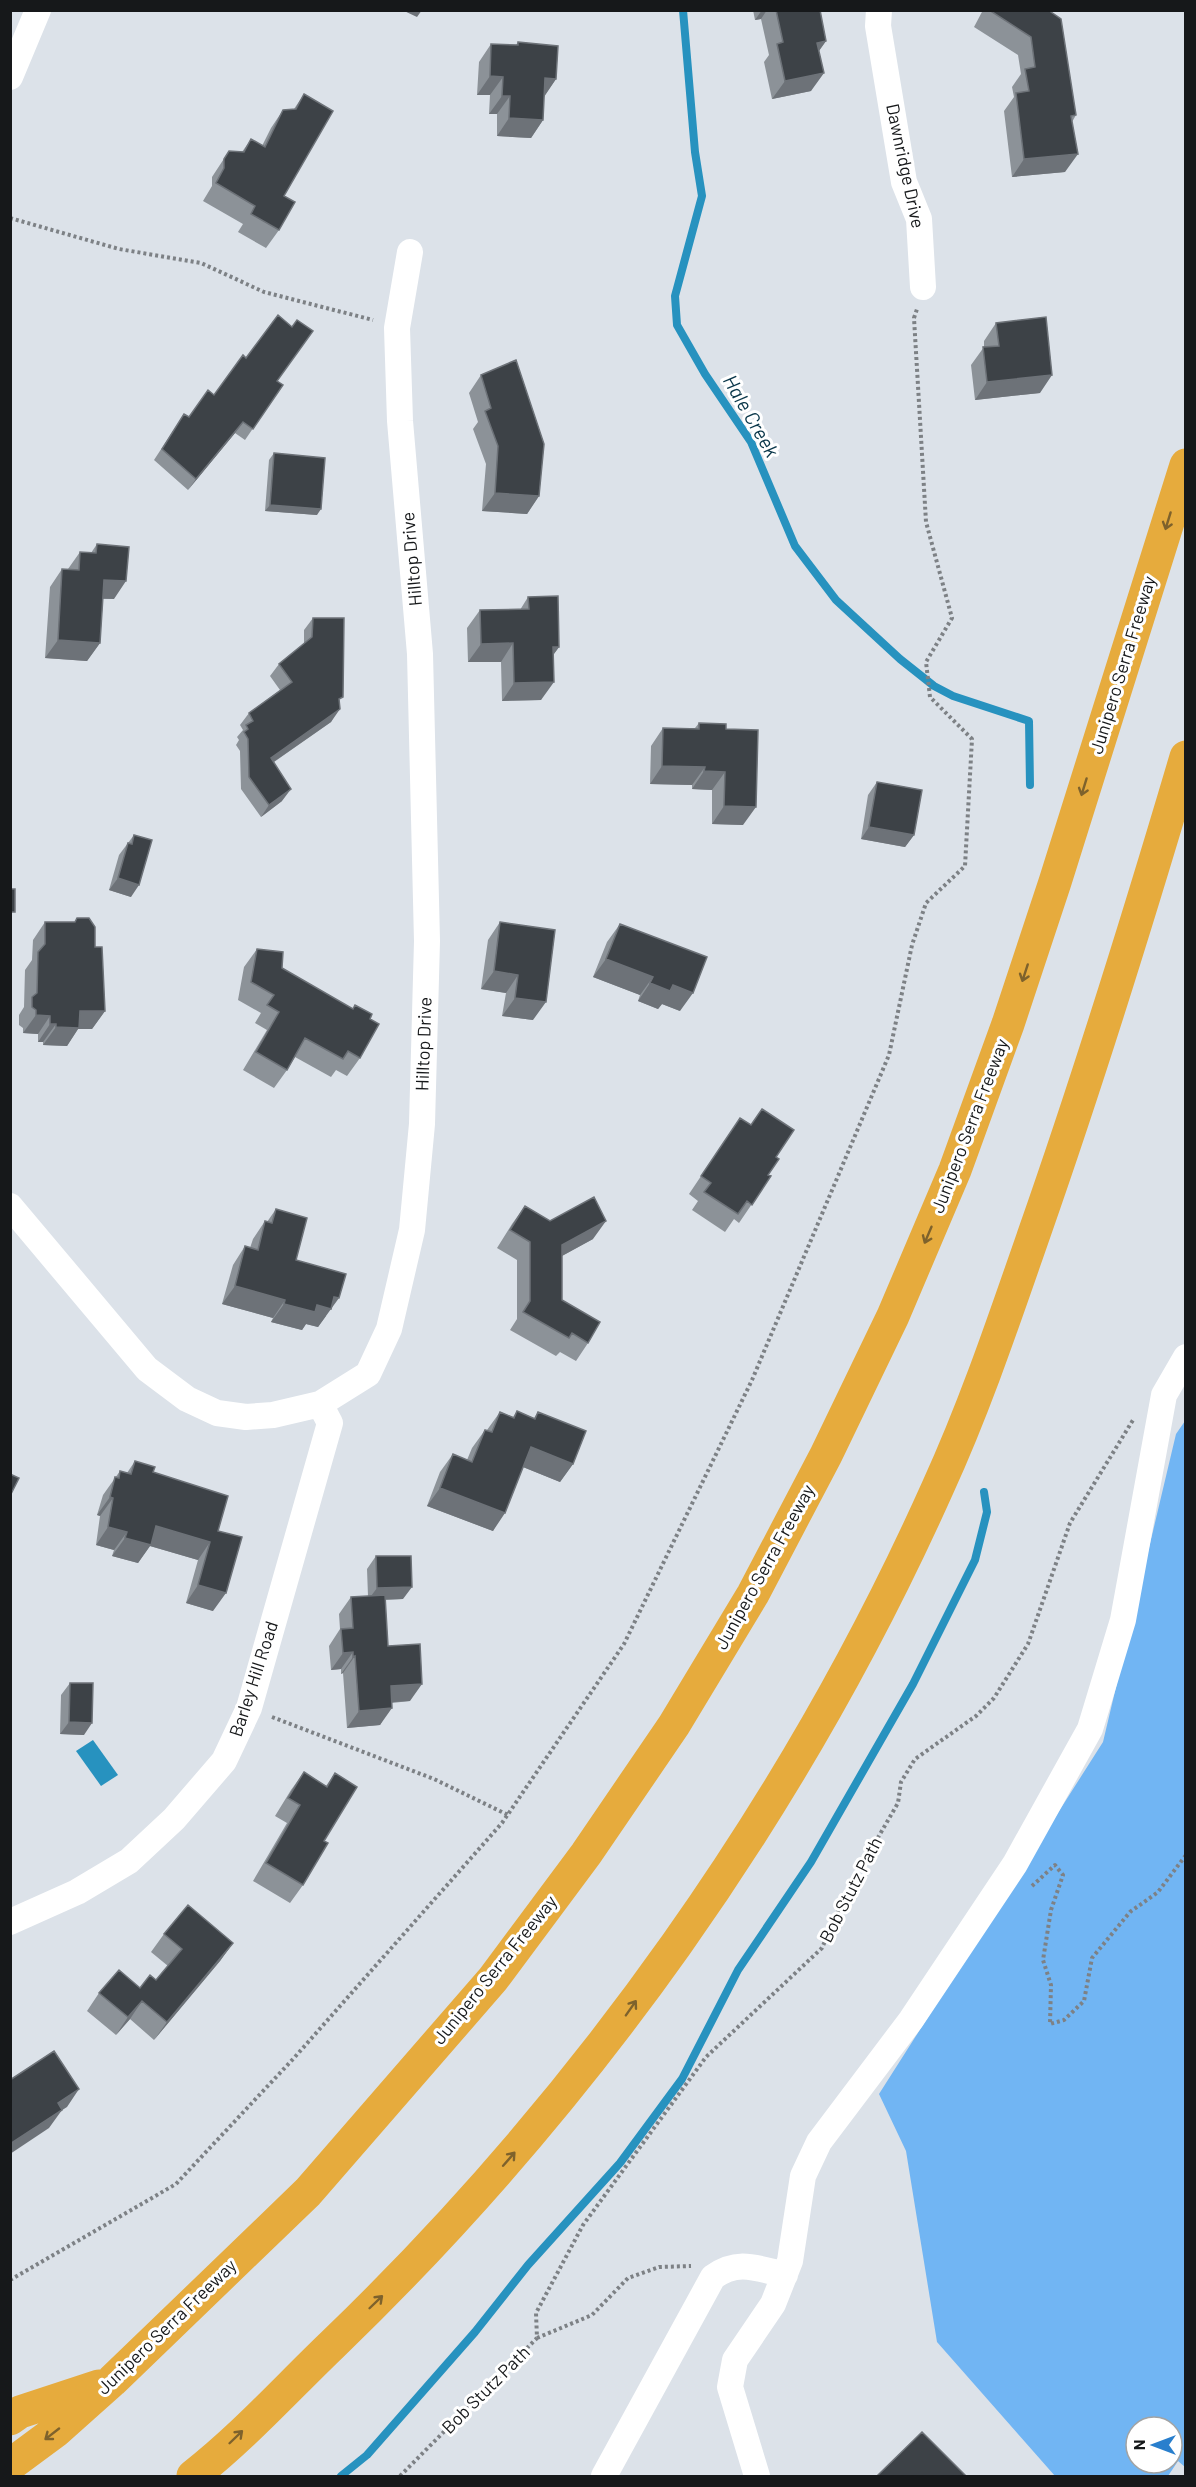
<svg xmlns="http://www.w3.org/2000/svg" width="1196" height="2487" font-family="Barlow,sans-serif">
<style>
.forest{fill:#71b5f3;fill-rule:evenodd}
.water{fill:#2792bf}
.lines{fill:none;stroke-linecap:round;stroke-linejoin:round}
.stream{stroke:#2792bf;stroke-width:8}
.path{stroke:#7d8185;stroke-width:4;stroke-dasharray:3 3;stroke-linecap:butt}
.minor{stroke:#fff;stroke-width:26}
.highway{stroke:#e6ab3d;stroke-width:33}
.wall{fill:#8c9298}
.shaded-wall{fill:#6d7278}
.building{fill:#3d4247;stroke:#6d7278;stroke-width:1.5}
.oneway{stroke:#7e622c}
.labels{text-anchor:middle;stroke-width:6;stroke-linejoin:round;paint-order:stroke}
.street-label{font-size:18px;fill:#16181a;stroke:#fff}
.water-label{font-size:20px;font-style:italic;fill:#093649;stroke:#fff}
</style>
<rect width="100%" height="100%" fill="#dce2e9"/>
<path class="forest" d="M1185 1421V2467L1178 2461 1168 2476H1055L937 2342 906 2151 879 2094 1103 1742 1176 1434ZM1136 2427H1172V2463H1136Z"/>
<path class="water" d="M93 1740 118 1775 101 1786 76 1751Z"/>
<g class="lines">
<path class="stream" d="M683 10 695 152 702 196 675 296 677 325 705 374 751 442 795 546 836 600 900 659 934 686 953 696 1029 721 1030 785
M341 2476 367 2455 475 2332 528 2265 620 2163 682 2079 738 1970 811 1862 913 1684 975 1560 987 1512 984 1492"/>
<path class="path" d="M10 218 119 249 201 263 264 292 373 320
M272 1717 434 1779 508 1815
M1032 1886 1055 1865 1063 1875 1051 1910 1043 1960 1051 1985 1050 2024 1064 2020 1084 2001 1092 1958 1130 1912 1158 1892 1186 1855
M10 2280 176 2184 294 2058 502 1823 624 1644 752 1380 889 1055 912 945 926 903 965 866 972 739 930 697 926 662 952 618 926 522 914 318 917 309
M537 2338 592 2315 628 2278 659 2267 691 2266
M400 2476 537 2338 536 2313 583 2225 706 2057 822 1948 847 1891 898 1803 901 1782 915 1759 976 1716 994 1698 1028 1644 1070 1523 1133 1420"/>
<path class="minor" d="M879 10 878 26 904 182 919 219 923 287
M10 77 38 10
M10 1206 147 1369 187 1399 217 1413 246 1417 273 1415 320 1404 368 1374 389 1329 412 1230 422 1124 427 941 420 654 400 421 397 328 410 252
M10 1922 77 1892 129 1861 174 1819 224 1761 249 1708 330 1423 320 1404
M604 2476 713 2277C738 2259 756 2268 785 2275
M757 2476 730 2387 735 2360 773 2304 790 2261 803 2176 819 2142 911 2020 1015 1864 1090 1729 1123 1620 1164 1395 1186 1357"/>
<path class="highway" d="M10 2419 20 2412 99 2386
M10 2465 56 2431 112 2381 308 2192 493 1979 586 1854 674 1725 753 1594 826 1455 893 1316 955 1170 1008 1024 1055 882 1186 465
M193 2476C243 2437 287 2388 333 2344 585 2101 795 1807 938 1487 976 1404 1005 1317 1035 1231 1090 1074 1139 916 1186 757"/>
</g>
<path class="wall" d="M753 10H820L826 41 819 51 811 91 772 99 764 62 769 55 761 19 755 20Z
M983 10H1048L1076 115 1072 122 1065 172 1012 177 1004 111 1014 97 1012 87 1021 74 1018 55 974 27Z
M518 42 556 79 544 96 543 120 531 138 497 136V114H489L490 95H477L479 62 491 44 516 45Z
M304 94 284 196 279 230 266 248 238 232 243 224 203 201 212 186V177L229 151 242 152 251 139 262 146 271 128 283 110 294 109Z
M996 323 1040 393 975 400 971 365 984 347V341Z
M246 358 283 385 245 440 235 433 188 490 154 460 184 414 189 417 214 395Z
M481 375 539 496 527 514 482 511 486 464 473 429 478 422 469 393Z
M274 453 317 515 265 511 269 460Z
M97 544 114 599H103L100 643 87 661 45 658 50 587 62 569H68L80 552 91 553Z
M528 597 559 647 553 655 541 700 502 701 501 662H468L467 628 480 610H520Z
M313 618 340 703 331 722 274 762 282 801 261 817 241 789 240 751 236 745 239 740 237 737 243 730 240 725 249 713 280 690 270 676 279 664 304 644V630Z
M699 723 726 729 743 825 712 824V790L692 789V785L650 784 651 746 663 728H695Z
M877 782 914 835 905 847 861 839 868 795Z
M134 835 131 897 109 890 119 855Z
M45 922 95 947 105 1011 92 1029H78L67 1046 43 1045V1042H38V1034L23 1033V1028L19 1025V1015L24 1007 25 970 32 960 33 940Z
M500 922 533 1020 502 1016 506 993 481 989 488 940Z
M620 924 680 1011 662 1004 658 1009 638 1001 640 995 593 977 607 942Z
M257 949 282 968 370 1019 360 1058 347 1076 336 1070 331 1077 295 1057 287 1070 274 1088 243 1070 267 1030 255 1023 261 1013 238 1000 244 967Z
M740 1118 776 1157 768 1175 771 1176 739 1223 734 1219 725 1232 692 1210 698 1201 689 1194Z
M525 1206 550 1221 593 1239 562 1256V1300L588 1343 576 1361 560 1352 556 1356 510 1330 517 1319V1260L497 1248 512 1224Z
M276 1209 296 1260 326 1316 318 1327 306 1324 302 1330 271 1322 273 1318 222 1304 233 1265 245 1246 250 1248 253 1239 265 1221 267 1222Z
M517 1411 534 1418 538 1412 573 1464 560 1482 523 1467 493 1531 427 1506 440 1472 453 1454 467 1460 472 1448 485 1430H487L500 1412 513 1417Z
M135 1461 153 1472 218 1531 213 1611 186 1603 198 1560 150 1546 138 1563 112 1556 114 1550 96 1545 100 1516 97 1515 103 1495 120 1471 127 1473Z
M376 1556 403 1599 385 1600 388 1646 410 1701 392 1703 380 1725 347 1728 343 1673 341 1674V1669L331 1670 329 1646 340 1629 339 1614 351 1597 368 1596 367 1569Z
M70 1683 84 1735 60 1734 61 1695Z
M304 1772 326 1786 335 1773 324 1841 303 1885 290 1903 253 1881 287 1823 275 1816 291 1790Z
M164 1934 233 1943 220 1961 154 2040 130 2019 116 2035 87 2011 99 1993 140 1988 156 1980 168 1966 151 1952Z"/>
<path class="shaded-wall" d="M402 10H422L417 17Z
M762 10H767L761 19 755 20Z
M826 41 813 59 817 43Z
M824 73 811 91 772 99 785 81Z
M490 76 503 77 490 95H477Z
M545 78 556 79 544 97Z
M502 96H510L497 114H489Z
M509 118 543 120 531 138 497 136Z
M1078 154 1065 172 1012 177 1024 159Z
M1052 375 1040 393 975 400 987 382Z
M243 422 235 433 188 490 196 479Z
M495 493 539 496 527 514 482 511Z
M270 505 321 509 317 515 265 511Z
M104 580 126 581 114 599 92 598Z
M58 640 100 643 87 661 45 658Z
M513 643 501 662H468L481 644Z
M553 647H559L546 665Z
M554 682 541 700 502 701 514 683Z
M340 709 331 722 262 770 271 758Z
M662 766 705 767 692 785 650 784Z
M704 771 725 772 712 790 692 789Z
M291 789 282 801 261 817 269 805Z
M724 806 756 807 743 825 712 824Z
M869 827 914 835 905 847 861 839Z
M118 878 139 885 131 897 109 890Z
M606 959 653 977 640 995 593 977Z
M494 971 518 975 506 993 481 989Z
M650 983 673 985 693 993 680 1011 662 1004 658 1009 638 1001Z
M515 998 546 1002 533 1020 502 1016Z
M80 1011H105L92 1029H78L67 1046 43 1045 56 1027Z
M36 1015 50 1016 38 1034 23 1033Z
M50 1024H56L43 1042H38Z
M606 1221 593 1239 549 1263 562 1245Z
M235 1286 285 1300 273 1318 222 1304Z
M334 1297 339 1298 318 1327 306 1324 302 1330 271 1322 284 1304 317 1305Z
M531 1447 573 1464 560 1482 518 1465Z
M440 1488 505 1513 493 1531 427 1506Z
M110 1497 113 1498 100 1516 97 1515Z
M156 1526 210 1542 198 1560 150 1546 138 1563 112 1556 125 1538Z
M108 1527 127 1532 114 1550 96 1545Z
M198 1585 226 1593 213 1611 186 1603Z
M412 1587 403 1599 368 1600 377 1588Z
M353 1652 341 1669 331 1670 343 1653Z
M355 1656 343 1673 341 1674 353 1657Z
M422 1684 410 1701 379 1703 391 1686Z
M392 1708 380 1725 347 1728 359 1711Z
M69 1722 92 1723 84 1735 60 1734Z
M233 1943 220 1961 154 2040 167 2022Z
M142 2001 130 2019 116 2035 128 2017Z
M79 2089 67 2107 56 2114 62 2110 49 2128 10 2154V2144L58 2103Z"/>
<path class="building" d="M776 10H820L826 41 817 43 824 73 785 81 777 44 783 42Z
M989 10H1048L1061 19 1076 115 1071 116 1078 154 1024 159 1016 93 1029 91 1025 69 1035 67 1031 37Z
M518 42 558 46 556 79 545 78 543 120 509 118 510 96H502L503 77 490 76 491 44 518 45Z
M304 94 333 111 284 196 295 202 279 230 251 214 255 206 216 183 224 168V159L229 151 244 152 251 139 265 147 283 110 296 109Z
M278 315 292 327 297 320 313 331 277 381 283 385 253 429 243 422 196 479 162 449 184 414 189 417 208 390 214 395 243 355 246 358Z
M1046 317 1052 375 987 382 983 347 999 346 996 323Z
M516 360 544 444 539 496 495 493 498 446 485 411 491 408 481 375Z
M274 453 325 458 321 509 270 505Z
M97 544 129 547 126 581 104 580 100 643 58 640 62 569 79 570 80 552 96 553Z
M558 596 559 647H553L554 682 514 683 513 643 481 644 480 610 529 609 528 597Z
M313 618H344L343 697 339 699 340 709 271 758 291 789 269 805 249 777 248 739 244 732 248 729 246 725 253 721 249 713 292 682 279 664 312 637Z
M699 723 726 724V729L758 730 756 807 724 806 725 772 704 771 705 767 662 766 663 728 699 729Z
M877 782 922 790 914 835 869 827Z
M134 835 152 840 139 885 118 878 128 843 132 844Z
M10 889H15V912H10Z
M77 918H89L95 927V947H102L105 1011H80L79 1028 56 1027V1024H50V1016L36 1015V1010L32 1007V997L37 993 38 952 45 944V922H75Z
M500 922 555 930 546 1002 515 998 518 975 494 971Z
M620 924 707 957 693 993 673 985 670 991 650 983 653 977 606 959Z
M257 949 283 952 282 968 353 1009 355 1005 372 1014 370 1019 379 1024 360 1058 348 1051 343 1059 305 1038 287 1070 256 1052 279 1012 267 1005 274 995 251 982Z
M762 1109 794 1130 776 1157 779 1159 768 1175 771 1176 752 1205 747 1201 738 1214 704 1192 711 1183 701 1176 740 1118 751 1125Z
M594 1197 606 1221 562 1245V1300L600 1322 588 1343 572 1333 569 1338 523 1312 530 1301V1242L510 1230 525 1206 550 1221Z
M276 1209 307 1218 296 1260 346 1274 339 1298 334 1297 331 1309 317 1305 315 1312 284 1304 285 1300 235 1286 245 1246 258 1250 265 1221 272 1223Z
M517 1411 535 1419 538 1412 586 1431 573 1464 531 1447 505 1513 440 1488 453 1454 472 1462 485 1430 492 1432 500 1412 514 1418Z
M135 1461 155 1467 153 1472 228 1496 218 1531 242 1537 226 1593 198 1585 210 1542 156 1526 151 1545 125 1538 127 1532 108 1527 113 1498 110 1497 115 1477 119 1478 120 1471 131 1474Z
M10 1474 19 1478 10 1496Z
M376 1556H411L412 1587 377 1588Z
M385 1595 388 1646 420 1644 422 1684 391 1686 392 1708 359 1711 355 1656 353 1657V1652L343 1653 341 1629 353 1628 351 1597Z
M70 1683H93L92 1723 69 1722Z
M304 1772 327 1787 335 1773 357 1787 324 1841 328 1843 303 1885 266 1863 300 1805 288 1798Z
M188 1905 233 1943 167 2022 142 2001 128 2017 99 1993 119 1970 140 1988 150 1975 156 1980 182 1949 164 1934Z
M54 2051 79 2089 58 2103 62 2110 10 2144V2080Z
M922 2432 966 2476H877Z"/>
<defs><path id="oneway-shaft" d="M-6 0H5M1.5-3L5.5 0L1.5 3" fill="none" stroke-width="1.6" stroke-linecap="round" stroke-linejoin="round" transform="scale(1.5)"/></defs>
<g class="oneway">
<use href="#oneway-shaft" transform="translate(1168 521) rotate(107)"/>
<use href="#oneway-shaft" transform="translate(1084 787) rotate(107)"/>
<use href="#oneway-shaft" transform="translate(1025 973) rotate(108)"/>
<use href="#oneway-shaft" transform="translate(928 1235) rotate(113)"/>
<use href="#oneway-shaft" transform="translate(631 2008) rotate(-55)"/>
<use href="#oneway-shaft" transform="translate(509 2159) rotate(-49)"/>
<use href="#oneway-shaft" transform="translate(376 2302) rotate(-44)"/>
<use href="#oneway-shaft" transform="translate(52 2434) rotate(142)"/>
<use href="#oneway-shaft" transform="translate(236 2437) rotate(-44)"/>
</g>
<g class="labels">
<g class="street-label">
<text transform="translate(905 166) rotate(78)" y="6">Dawnridge Drive</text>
<text transform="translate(412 559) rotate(-95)" y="6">Hilltop Drive</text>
<text transform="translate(1123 665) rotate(-73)" y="6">Junipero Serra Freeway</text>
<text transform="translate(424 1044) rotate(-88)" y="6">Hilltop Drive</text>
<text transform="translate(970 1126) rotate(-69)" y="6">Junipero Serra Freeway</text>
<text transform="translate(765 1567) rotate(-61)" y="6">Junipero Serra Freeway</text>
<text transform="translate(254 1679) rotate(-72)" y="6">Barley Hill Road</text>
<text transform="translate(851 1890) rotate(-63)" y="6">Bob Stutz Path</text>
<text transform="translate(495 1970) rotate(-51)" y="6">Junipero Serra Freeway</text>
<text transform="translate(167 2327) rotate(-44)" y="6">Junipero Serra Freeway</text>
<text transform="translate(486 2390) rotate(-45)" y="6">Bob Stutz Path</text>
</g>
<g class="water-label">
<text transform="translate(751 416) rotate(60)" y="7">Hale Creek</text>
</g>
</g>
<rect width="1196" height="2487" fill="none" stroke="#16181a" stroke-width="24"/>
<g transform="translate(1154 2445) rotate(270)"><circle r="28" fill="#ffffff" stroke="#a2a3a3" stroke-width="1.5"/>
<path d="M0-4.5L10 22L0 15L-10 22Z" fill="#297fcd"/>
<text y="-9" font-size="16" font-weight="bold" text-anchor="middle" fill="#16181a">N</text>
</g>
</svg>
